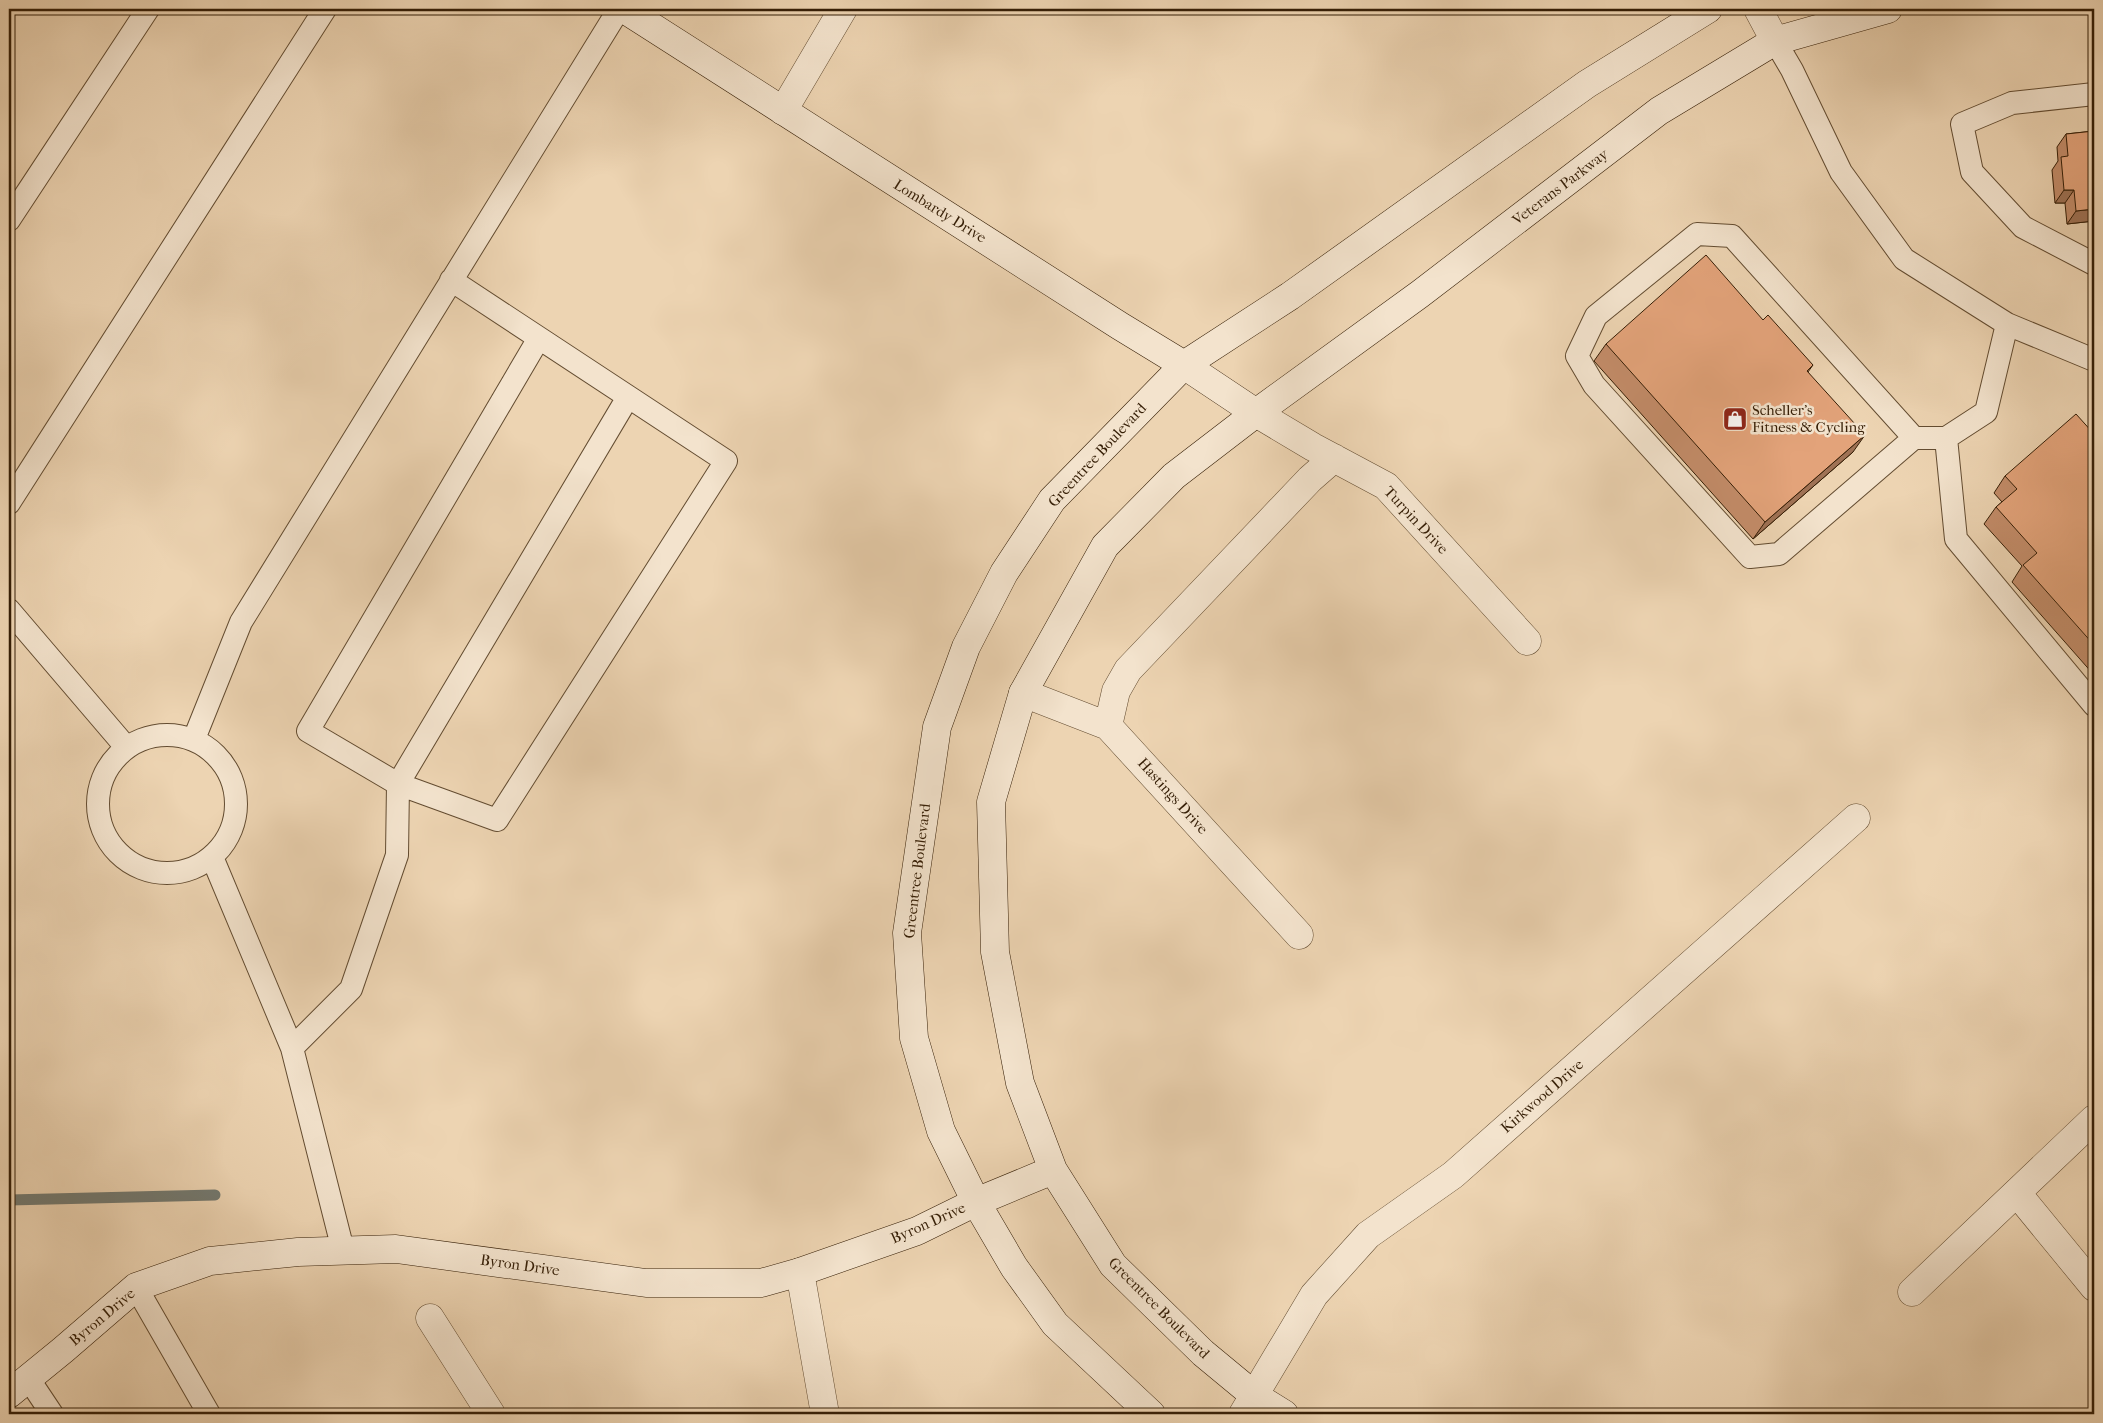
<svg xmlns="http://www.w3.org/2000/svg" width="2103" height="1423" font-family="'IM FELL French Canon',serif">
<style>
.lines{fill:none;stroke-linecap:round;stroke-linejoin:round}
.stream{stroke:#737970;stroke-width:11}
.lane-casing{stroke:#634c31;stroke-width:24}
.street-casing{stroke:#634c31;stroke-width:29}
.secondary-casing{stroke:#351e06;stroke-width:29}
.lane{stroke:#f3e3cd;stroke-width:22}
.street{stroke:#f3e3cd;stroke-width:28}
.secondary{stroke:#f3e3cd;stroke-width:28}
.wall{fill:#c38c69;stroke:#351e06}
.shaded-wall{fill:#9f7255;stroke:#351e06}
.building{fill:#e3a37a;stroke:#351e06}
.labels{text-anchor:middle;stroke-width:5;stroke-linejoin:round;paint-order:stroke}
.street-label{font-size:15px;fill:#351e06;stroke:#f3e3cd}
.poi-label{font-size:15px;fill:#351e06;stroke:#f3e3cd;text-anchor:start}
</style>
<rect width="100%" height="100%" fill="#edd4b2"/>
<filter id="stains"><feTurbulence type="fractalNoise" baseFrequency=".004" numOctaves="4"/><feColorMatrix values="0 0 0 0 .2 0 0 0 0 .09 0 0 0 0 .02 0 0 0 .5 -.17"/></filter>
<radialGradient id="worn" r=".72"><stop offset=".6" stop-color="#630" stop-opacity="0"/><stop offset="1" stop-color="#630" stop-opacity=".3"/></radialGradient>
<g class="lines">
<path class="stream" d="M9 1200 215 1195"/>
<defs>
<path id="lane" d="M1775 41 1792 70 1841 172 1904 259 2007 324 1986 412 1946 438H1914L1732 236 1697 234 1596 316 1577 356 1594 385 1750 557 1779 554 1914 438
M2094 94 2012 103 1962 124 1972 172 2023 227 2094 264
M9 220 148 9
M2007 324 2094 360
M539 338 308 731 398 784 628 397
M1946 438 1956 539 2094 705
M9 503 325 9
M9 610 126 747
M98 804a69 69 0 1 1 138 0a69 69 0 1 1-138 0Z
M194 739 241 622 619 9
M212 857 292 1048 343 1250
M292 1048 351 989 397 855 398 784 497 820 726 461 451 280
M136 1287 209 1414
M28 1378 52 1414"/>
<path id="street" d="M1758 9 1775 41
M783 111 843 9
M1256 413 1313 447 1386 486 1527 641
M1023 693 1108 726 1299 935
M1108 726 1116 691 1128 670 1310 479 1334 458
M2017 1193 2094 1287
M800 1272 825 1414
M1912 1292 2094 1119
M430 1318 491 1414
M1243 1414 1314 1295 1368 1235 1453 1175 1856 818"/>
<path id="secondary" d="M624 9 1120 326 1184 365 1256 413
M9 1394 63 1350 136 1287 210 1261 298 1252 396 1249 646 1283H761L800 1272 917 1231 976 1202 1053 1170
M1151 1414 1055 1324 1014 1267 976 1202 941 1131 914 1038 907 933 937 727 966 647 1004 573 1052 500 1184 365 1290 296 1587 84 1708 9
M1284 1414 1255 1396 1203 1353 1113 1265 1053 1170 1020 1083 995 952 991 802 1023 693 1105 546 1174 476 1256 413 1420 294 1659 111 1775 41 1888 9"/>
</defs>
<use href="#lane" class="lane-casing"/>
<use href="#street" class="street-casing"/>
<use href="#secondary" class="secondary-casing"/>
<use href="#lane" class="lane"/>
<use href="#street" class="street"/>
<use href="#secondary" class="secondary"/>
</g>
<path class="wall" d="M2094 131V221L2067 224 2065 203H2055L2052 170 2058 161 2057 147 2066 134Z
M1763 320 1813 365 1808 372 1853 452 1753 539 1594 361 1606 344Z
M2094 434V675L2012 582 2022 566 1984 524 1996 507 2002 502 1994 493 2005 476Z"/>
<path class="shaded-wall" d="M2064 190H2074L2065 203H2055Z
M2094 209V221L2067 224 2076 211Z
M1865 435 1853 452 1753 539 1765 522Z"/>
<path class="building" d="M2094 131V209L2076 211 2074 190H2064L2061 157 2068 156 2066 134Z
M1706 255 1763 320 1768 315 1813 365 1807 371 1865 435 1765 522 1606 344Z
M2076 414 2094 434V645L2023 565 2037 553 1996 507 2017 489 2005 476Z"/>
<defs>
<symbol id="shop-square" viewBox="-11 -11 22 22"><rect x="-9" y="-9" width="18" height="18" rx="4" fill="#8f2418" stroke="#f3e3cd"/><path d="M-5-2.5h2.3a2.7 3.5 0 0 1 5.4 0H5L5.5 6h-11ZM-1.5-2.5h3a1.5 2.3 0 0 0-3 0Z" fill="#fff"/></symbol>
</defs>
<g fill-rule="evenodd">
<use href="#shop-square" x="1721" y="405" width="28" height="28"/>
</g>
<g class="labels">
<g class="street-label">
<text transform="translate(1560 187) rotate(-37)" y="5">Veterans Parkway</text>
<text transform="translate(940 211) rotate(32)" y="5">Lombardy Drive</text>
<text transform="translate(1097 455) rotate(-47)" y="5">Greentree Boulevard</text>
<text transform="translate(1416 520) rotate(47)" y="5">Turpin Drive</text>
<text transform="translate(1173 796) rotate(48)" y="5">Hastings Drive</text>
<text transform="translate(917 871) rotate(-83)" y="5">Greentree Boulevard</text>
<text transform="translate(1542 1096) rotate(-41)" y="5">Kirkwood Drive</text>
<text transform="translate(928 1223) rotate(-24)" y="5">Byron Drive</text>
<text transform="translate(520 1265) rotate(8)" y="5">Byron Drive</text>
<text transform="translate(1159 1308) rotate(45)" y="5">Greentree Boulevard</text>
<text transform="translate(102 1317) rotate(-40)" y="5">Byron Drive</text>
</g>
<g class="poi-label">
<text x="1752" y="415">Scheller's<tspan x="1752" dy="17">Fitness &amp; Cycling</tspan></text>
</g>
</g>
<rect width="2103" height="1423" fill="none" stroke="#edd4b2" stroke-width="30"/>
<rect x="10" y="10" width="2083" height="1403" fill="none" stroke="#351e06" stroke-width="2.5"/>
<rect x="15" y="15" width="2073" height="1393" fill="none" stroke="#351e06"/>
<rect width="100%" height="100%" filter="url(#stains)"/>
<rect width="100%" height="100%" fill="url(#worn)"/>
</svg>
